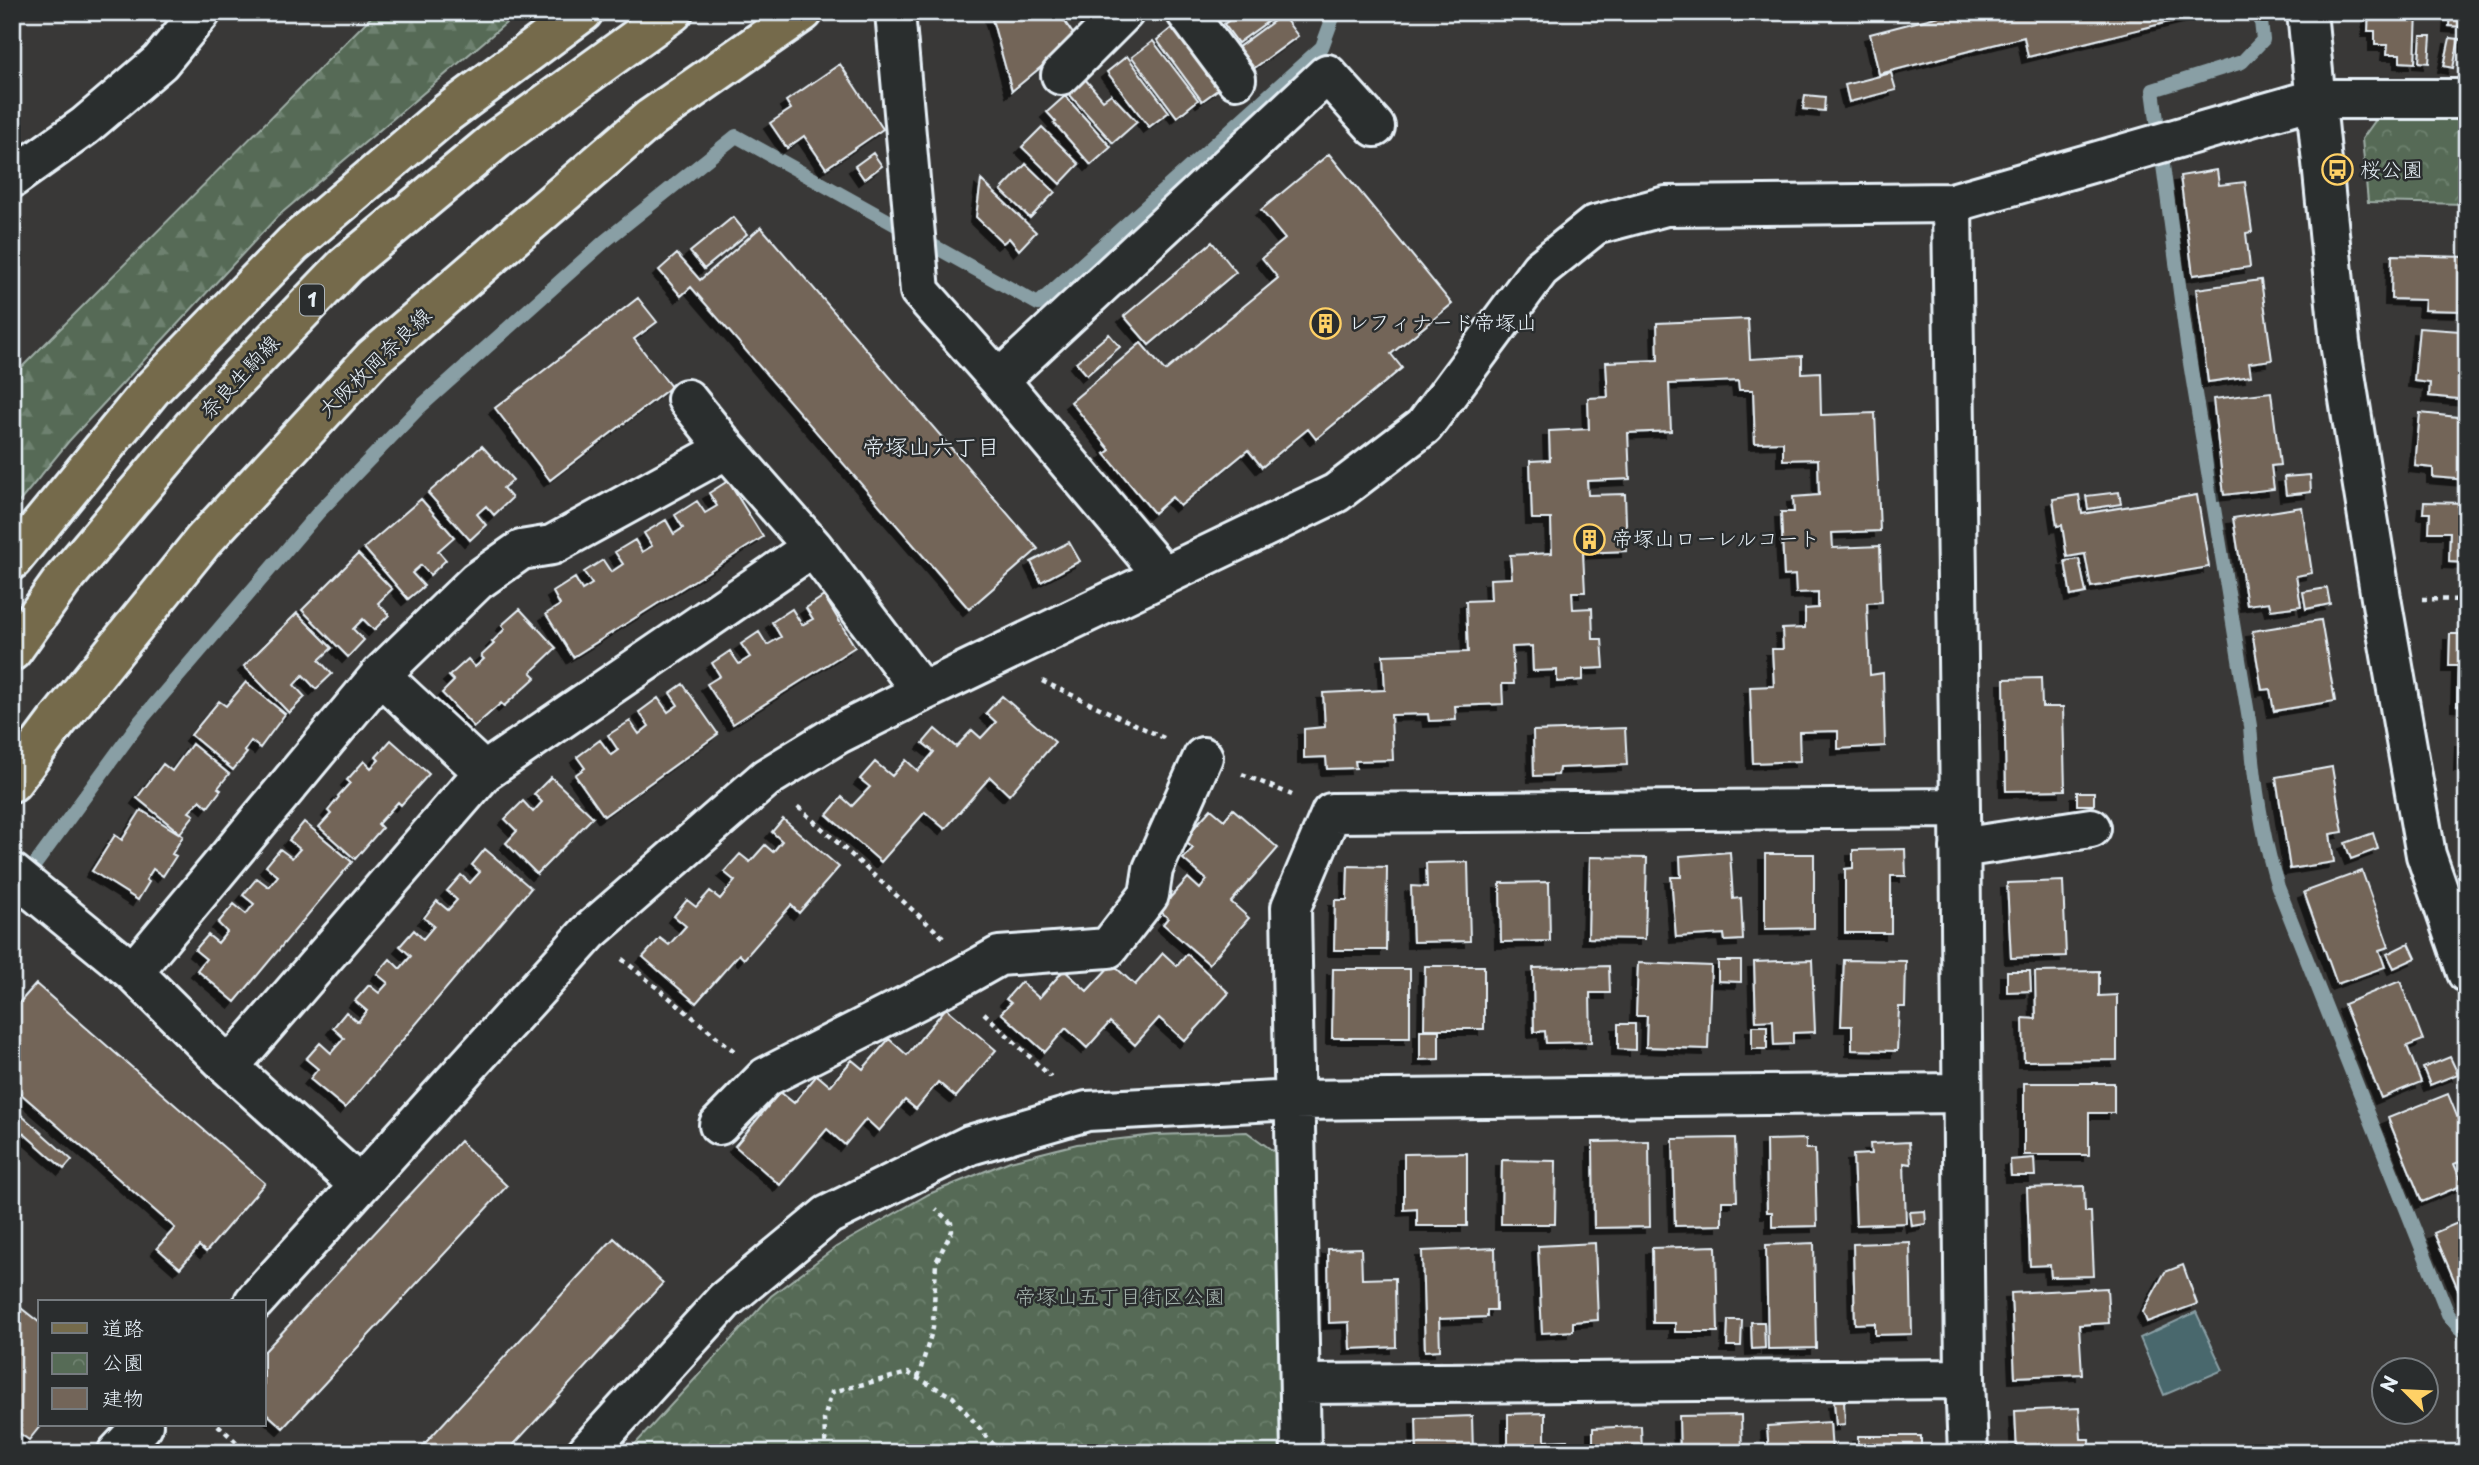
<svg xmlns="http://www.w3.org/2000/svg" width="2479" height="1465" font-family="'Playpen Sans','Klee One',sans-serif">
<style>
.forest{fill:url(#forest-firs);stroke:#9faea7;stroke-width:2}
.park{fill:url(#park-crowns);stroke:#9faea7;stroke-width:2}
.water{fill:#4a686d;stroke:#899fa5;stroke-width:2}
.lines{fill:none;stroke-linecap:round;stroke-linejoin:round}
.stream{stroke:#899fa5;stroke-width:14}
.building{fill:#736559;stroke:#e8f1f8;stroke-width:2;filter:url(#shadow)}
.minor-casing{stroke:#e8f1f8;stroke-width:44}
.major-casing{stroke:#e8f1f8;stroke-width:44}
.path{stroke:#e8f1f8;stroke-width:4.5;stroke-dasharray:5 5;stroke-linecap:butt}
.minor{stroke:#2a2d2e;stroke-width:38}
.major{stroke:#756b4b;stroke-width:38}
.labels{text-anchor:middle;stroke-width:5;stroke-linejoin:round;paint-order:stroke}
.shield{fill:#2a2d2e;stroke:#afb6bb;stroke-width:2}
.shield-label{font-size:19px;font-weight:bold;fill:#e8f1f8}
.poi-label{font-size:21px;fill:#e8f1f8;stroke:#2a2d2e;text-anchor:start}
.street-label{font-size:21px;fill:#e8f1f8;stroke:#2a2d2e}
.park-label{font-size:21px;fill:#a6b5af;stroke:#2a2d2e}
.neighbourhood-label{font-size:23px;fill:#e8f1f8;stroke:#2a2d2e}
</style>
<defs>
<pattern id="forest-firs" width="22" height="20" patternUnits="userSpaceOnUse" patternTransform="scale(1.75)"><rect width="22" height="20" fill="#566b56"/><path d="M5 1l3.5 6h-7zM16 11l3.5 6h-7z" fill="#6e816f"/></pattern>
<pattern id="park-crowns" width="20" height="18" patternUnits="userSpaceOnUse" patternTransform="scale(1.75)"><rect width="20" height="18" fill="#566b56"/><path d="M2 6a3 3 0 1 1 6 0M12 15a3 3 0 1 1 6 0" fill="none" stroke="#6e816f"/></pattern>
<filter id="shadow"><feDropShadow dx="-6" dy="6" stdDeviation="0" flood-color="#0009"/></filter>
</defs>
<rect width="100%" height="100%" fill="#393837"/>
<filter id="ink" filterUnits="userSpaceOnUse"><feTurbulence type="fractalNoise" baseFrequency=".0143" numOctaves="2"/><feDisplacementMap in="SourceGraphic" scale="14" xChannelSelector="R" yChannelSelector="G"/><feConvolveMatrix kernelMatrix="1 2 1 2 8 2 1 2 1" color-interpolation-filters="sRGB"/></filter>
<g filter="url(#ink)">
<path class="forest" d="M376 12H519L277 217 69 441 12 511V377Z"/>
<path class="park" d="M2380 114 2467 116V204L2368 202 2362 139Z
M1247 1132 1276 1153 1280 1453H627L771 1296 836 1247 929 1194 1010 1161 1077 1144 1155 1135Z"/>
<path class="water" d="M2196 1312 2223 1370 2164 1395 2140 1338Z"/>
<g class="lines">
<path class="stream" d="M2260 12 2263 40 2242 62 2153 90 2187 345 2250 726C2254 781 2261 834 2278 887L2448 1314 2459 1328 2467 1332
M23 881 141 720 318 513 420 407 605 241 736 136 1038 304 1322 47 1335 12"/>
</g>
<path class="building" d="M990 12H1058L1076 38 1012 91Z
M1240 12H1277L1278 14 1238 43 1224 24Z
M1955 12H2209L2028 57 2024 37 1879 74 1870 34Z
M2369 12H2417L2415 63 2400 62V54H2387L2388 45H2375V31H2368Z
M2450 12H2467V46H2463L2465 27 2449 26Z
M1282 15 1298 36 1253 69 1237 48Z
M1174 26 1220 88 1202 101 1157 40Z
M2421 36H2431L2429 63 2419 62Z
M2450 38 2459 39 2453 68 2444 66Z
M1153 41 1198 100 1177 117 1132 57Z
M1127 56 1169 112 1149 127 1107 72Z
M840 64 883 129 826 168 804 136 787 148 770 123 791 109 786 101Z
M1891 73 1896 90 1849 102 1845 85Z
M1085 79 1103 100 1111 94 1137 122 1113 143 1069 94Z
M1805 95 1825 97 1824 111 1803 109Z
M1065 96 1111 147 1091 165 1054 123 1056 122 1047 112Z
M1042 127 1079 164 1060 184 1022 147Z
M873 153 882 166 864 179 855 166Z
M1329 154 1452 304 1391 354 1402 368 1316 439 1308 429 1262 467 1248 450 1180 506 1172 497 1154 513 1105 454 1110 450 1071 402 1141 343 1165 371 1278 278 1262 258 1285 239 1261 210Z
M1026 164 1055 192 1030 218 1001 190Z
M2217 170 2219 185 2245 182 2252 232 2246 233 2250 267 2193 275 2180 176Z
M981 180 1036 232 1019 250 1009 238 1003 243 976 217Z
M733 217 747 234 704 269 690 252Z
M761 227 1038 549 969 609 691 287 681 296 659 270 677 254 700 280Z
M1212 242 1236 272 1149 345 1124 316Z
M2392 255 2467 257 2465 311 2424 310 2425 300 2391 299Z
M2261 280 2272 360 2249 363 2251 376 2208 382 2196 289Z
M638 298 657 322 634 339 671 387 550 480 495 408Z
M1748 319 1750 359 1802 356V373L1820 372 1821 415 1875 413 1880 531 1832 533 1833 548 1880 546 1882 602 1867 603 1870 675 1883 673 1885 746 1838 749V731L1799 732 1800 761 1753 763 1750 687 1774 686 1772 649H1783L1782 629 1805 628V609L1818 608V592L1796 593 1795 575 1784 576 1781 512H1794L1793 497 1819 495 1818 459 1783 460V442L1755 443 1753 390H1739L1738 381 1669 384 1671 431 1628 433 1630 479 1587 481 1588 495 1625 494 1627 551 1583 553 1585 592H1572L1573 609 1592 608 1593 639H1602L1604 668 1583 669V680L1557 682V670L1533 671 1532 646 1512 647 1514 684H1502L1503 704 1455 706 1456 720 1429 721 1428 714 1391 715 1393 760 1355 761 1356 768 1327 769 1326 757 1304 758V729L1325 727 1323 693 1385 690 1383 655 1468 652 1466 601 1491 600 1490 579 1512 578 1510 555 1552 553 1551 519H1532L1530 461 1550 460 1549 431 1589 429 1588 398 1608 397 1606 362 1658 360 1657 323Z
M2461 326 2467 327V400L2429 396 2430 383 2414 381 2419 328 2460 331Z
M1109 334 1120 347 1087 375 1076 362Z
M2271 392 2280 465 2271 466 2274 489 2224 495 2213 399Z
M2420 413 2467 418V480L2433 477V468L2415 466Z
M482 446 513 480 503 488 512 498 494 515 486 506 477 514 486 525 470 540 428 493Z
M2310 475 2311 492 2286 495 2284 477Z
M728 481 763 537 573 657 546 614 560 605 553 592 575 578 582 590 592 584 584 572 603 560 611 572 623 564 615 552 635 540 642 552 652 546 644 533 666 520 674 534 683 528 675 515 697 501 705 513 717 506 709 493Z
M2119 492 2121 504 2088 509 2086 496Z
M2079 495 2082 514 2197 495 2209 567 2091 587 2085 554 2067 557 2062 525 2057 526 2053 499Z
M421 499 454 537 438 551 446 560 430 575 421 565 412 573 424 586 408 599 364 548Z
M2424 502 2467 503V563L2449 562 2450 532H2429L2430 513H2423Z
M2302 507 2312 573 2296 576 2301 606 2271 610 2269 602 2247 605 2233 518Z
M1069 542 1080 561 1041 582 1031 562Z
M358 554 392 589 378 603 389 615 374 630 363 619 353 629 364 640 348 657 302 610Z
M2079 559 2086 593 2071 596 2065 561Z
M2327 588 2330 604 2306 609 2303 592Z
M824 596 855 647 733 724 707 684 720 676 712 663 730 651 739 664 750 657 741 644 759 632 767 645 781 637 772 622 792 609 802 625 813 619 806 608Z
M520 609 556 648 531 672 536 677 504 706 501 703 474 727 442 693 454 681 449 676 468 659 475 667 484 659 481 656 494 644 492 642 505 629 502 625Z
M297 613 332 648 319 660 332 674 316 689 303 675 294 685 305 697 289 713 244 666Z
M2321 620 2335 701 2274 711 2270 689 2262 690 2252 631Z
M2450 634H2467V706L2457 705 2458 666H2449Z
M2041 678 2042 707H2063L2065 790 2006 791 2004 679Z
M246 682 285 714 260 748 251 741 244 751 247 753 233 770 191 735 219 701 226 706Z
M683 684 718 734 604 816 575 775 585 768 577 757 600 740 611 755 618 750 608 735 630 721 639 734 649 726 639 712 658 698 668 712 678 705 670 693Z
M1002 696 1055 742 1009 795 990 777 945 829 925 812 881 862 827 815 842 797 852 806 870 787 860 779 875 762 892 776 906 760 918 771 934 752 923 743 935 729 956 747 972 730 981 738 996 722 986 713Z
M1625 728 1627 765 1559 768 1558 775 1534 776 1533 731Z
M391 740 429 774 401 805 398 802 378 824 382 828 355 859 319 827 331 814 328 811 339 797 338 796 350 783 347 780 364 761 371 768 379 760 376 757Z
M2461 740H2467V765H2460Z
M192 744 229 774 218 788 221 790 208 807 200 800 189 812 194 815 180 833 137 798 163 764 172 771Z
M2332 767 2343 832 2330 834 2334 862 2290 869 2276 777Z
M551 777 593 817 537 874 506 843 517 831 505 819 523 801 533 812 542 802 534 794Z
M2077 792H2094V805H2077Z
M1211 809 1224 820 1233 809 1278 848 1231 902 1249 918 1209 964 1163 924 1168 918 1159 910 1188 878 1200 889 1207 880 1183 859 1193 848 1183 840Z
M141 810 183 836 172 854 176 856 163 876 153 869 146 880 149 882 138 900 92 871 115 835 122 840Z
M783 819 839 867 799 913 791 905 744 959 739 954 696 1003 643 957 660 938 669 945 686 926 674 916 687 900 696 907 710 891 720 899 735 881 724 872 740 854 750 862 765 845 773 852 782 841 772 832Z
M304 822 352 862 235 1002 197 970 206 959 195 950 208 935 218 943 227 932 218 923 234 904 246 914 254 904 243 895 257 878 269 887 278 876 266 866 280 849 292 858 300 849 289 840Z
M2373 833 2378 849 2351 859 2345 843Z
M485 849 531 888 345 1108 310 1079 318 1069 306 1059 320 1043 331 1053 344 1038 333 1028 346 1012 358 1022 367 1011 355 1001 369 985 379 993 388 983 377 974 390 959 400 969 411 956 400 946 414 930 423 939 434 926 424 918 437 901 448 910 457 900 447 891 461 875 470 883 480 872 472 865Z
M1905 849 1906 876H1891V933H1845V869L1853 868V850Z
M1730 852 1733 899 1741 898 1743 940 1725 941 1724 934 1676 937 1671 877H1681L1680 856Z
M1765 854H1814V928L1765 929Z
M1590 857 1647 858 1645 939 1588 938Z
M1468 862 1470 941 1413 942 1411 886 1427 887 1426 863Z
M1348 866 1387 867 1386 950H1334L1335 900H1347Z
M2362 871 2389 947 2379 950 2385 967 2337 984 2304 892Z
M2063 881 2066 956 2011 958 2007 883Z
M1549 882 1550 941 1501 942 1500 883Z
M2409 943 2416 958 2394 968 2387 954Z
M1163 953 1177 966 1187 954 1229 993 1185 1041 1159 1018 1135 1045 1110 1022 1087 1048 1066 1028 1045 1052 1001 1013 1011 1003 1006 999 1021 982 1039 998 1064 970 1087 991 1112 964 1135 985Z
M1812 960 1815 1032 1793 1033V1044L1774 1045 1773 1020 1756 1021 1754 962Z
M1844 960 1906 961 1905 1007H1899L1897 1051 1852 1050V1026H1841Z
M1718 961H1741V982L1718 981Z
M1638 963 1711 966 1708 1049 1646 1047 1647 1016H1636Z
M1425 966H1484V1029H1424Z
M1609 966 1610 993H1590L1591 1042 1546 1043 1545 1031 1534 1032 1533 968Z
M1333 969H1410V1038H1332Z
M2007 971H2030L2031 991 2007 992Z
M2099 971V996L2117 995V1060L2024 1061 2023 1018 2036 1019 2035 972Z
M2400 981 2423 1040 2407 1046 2421 1082 2381 1098 2344 1004Z
M36 984 265 1183 206 1252 199 1246 180 1268 157 1248 175 1228 12 1086V1011Z
M946 1008 996 1050 956 1097 938 1082 916 1109 905 1100 879 1131 866 1119 845 1145 827 1129 780 1185 735 1146 780 1092 794 1103 817 1075 830 1086 852 1060 863 1069 889 1039 907 1055Z
M1618 1024H1635V1050L1618 1049Z
M1752 1026H1767V1049H1752Z
M1420 1030H1439V1059L1420 1060Z
M2450 1057 2458 1074 2430 1085 2423 1068Z
M2024 1083H2114V1113H2089V1155H2024Z
M2448 1094 2467 1141V1159L2454 1164 2463 1185 2422 1202 2388 1118Z
M20 1114 72 1160 64 1169 12 1123Z
M1735 1138 1737 1201H1722V1225L1675 1226 1673 1139Z
M1806 1139V1149H1815L1817 1226 1772 1227V1212H1767L1766 1140Z
M460 1141 507 1186 283 1428 264 1411V1352Z
M1649 1141 1650 1227 1594 1228 1593 1142Z
M1909 1142 1911 1164 1904 1163 1906 1223 1856 1225 1853 1155 1871 1154 1870 1144Z
M1467 1153V1226H1417V1209L1404 1210V1154Z
M2034 1158 2035 1176H2011L2010 1160Z
M1502 1160 1556 1161 1555 1224H1501Z
M2084 1186 2085 1212H2091L2094 1276 2051 1277 2050 1265 2030 1266 2027 1188Z
M1925 1211 1926 1224 1912 1226 1910 1212Z
M2467 1219V1310L2434 1233Z
M614 1238 663 1283 506 1453H416Z
M1910 1242 1912 1334 1875 1335V1323L1855 1324 1853 1244Z
M1595 1243 1598 1320 1573 1322V1331L1542 1333 1538 1246Z
M1814 1243 1816 1348 1768 1349 1766 1245Z
M1716 1246 1718 1332H1675V1323H1653L1652 1248Z
M1361 1248 1362 1279 1395 1278 1396 1347 1350 1349 1349 1322 1329 1323 1328 1249Z
M1495 1248 1496 1310H1487V1317L1439 1319 1440 1350 1425 1351 1422 1251Z
M2183 1265 2197 1304 2147 1322 2143 1312 2165 1272Z
M2107 1288 2109 1323 2079 1325 2082 1374 2015 1377 2011 1293Z
M12 1301 40 1323 41 1425 29 1440 12 1428Z
M1728 1320H1742L1741 1346H1727Z
M1751 1322H1764L1765 1348 1752 1349Z
M1844 1400 1845 1424 1836 1425 1834 1401Z
M2079 1408 2081 1439H2089L2090 1453H2017L2015 1411Z
M1545 1413V1441L1567 1440 1568 1453H1508V1414Z
M1741 1415 1742 1453H1680L1679 1416Z
M1472 1416 1473 1453H1417L1416 1418Z
M1830 1422 1832 1453H1769L1767 1426Z
M1641 1426 1642 1453H1593V1428Z
M1858 1436H1921V1453H1858Z"/>
<g class="lines">
<defs>
<path id="minor" d="M895 12 920 291 999 380 1163 575
M1186 12 1236 79
M2307 12 2340 343 2381 598 2426 855 2467 973
M1061 75 1124 12
M12 178 85 126 160 62 201 12
M1952 203 1960 808 1965 1379 1968 1453
M999 380 1327 74 1375 127
M687 399 727 449
M380 675 484 772
M1960 848 2091 828
M12 873 133 972 229 1067 359 1185
M133 972 380 675 477 581 521 550 552 545 727 449 813 547 922 692
M229 1067 484 772 813 547
M719 1125 766 1077 953 982 999 956 1108 948 1149 895 1153 869 1203 757
M254 1302 589 932 766 778 838 734 922 692 1336 493 1424 426 1540 269 1595 225 1666 206 1952 203 2314 99H2467
M1301 1384 1965 1379
M117 1453 143 1425
M586 1453 724 1301 828 1215 970 1145 1087 1111 1294 1100 1961 1093
M1301 1453 1291 907 1331 813 1960 808"/>
<path id="major" d="M12 560 151 390 293 244 447 113 583 12
M12 651 62 581 207 410 346 265 496 140 673 12
M12 782 56 723 203 541 373 358 651 118 803 12"/>
</defs>
<use href="#minor" class="minor-casing"/>
<use href="#major" class="major-casing"/>
<path class="path" d="M2422 599 2467 600
M1042 681 1164 738
M1242 774 1292 795
M798 807 945 939
M622 959 734 1051
M984 1013 1051 1077
M918 1378 933 1328 936 1262 952 1231 951 1223 936 1209
M218 1425 248 1453
M826 1453 824 1419 832 1392 908 1373 953 1397 993 1444 1007 1453"/>
<use href="#minor" class="minor"/>
<use href="#major" class="major"/>
</g>
</g>
<defs>
<symbol id="bus-ring" viewBox="-11 -11 22 22"><circle r="9.5" fill="#2a2d2e" stroke="#ffd166" stroke-width="1.5"/><path d="M-5-6H5V4H4V6H2V4H-2V6H-4V4H-5ZM-3.5-4V0h7V-4ZM-3.5 1.2v1.5H-2V1.2ZM2 1.2v1.5H3.5V1.2Z" fill="#ffd166"/></symbol>
<symbol id="building-ring" viewBox="-11 -11 22 22"><circle r="9.5" fill="#2a2d2e" stroke="#ffd166" stroke-width="1.5"/><path d="M-4-6H4V6H1V3H-1V6H-4ZM-2.5-4.3h1.7v1.8h-1.7ZM.8-4.3h1.7v1.8H.8ZM-2.5-1h1.7V.8h-1.7ZM.8-1h1.7V.8H.8Z" fill="#ffd166"/></symbol>
</defs>
<g fill-rule="evenodd">
<use href="#bus-ring" x="2320" y="152" width="35" height="35"/>
<use href="#building-ring" x="1308" y="306" width="35" height="35"/>
<use href="#building-ring" x="1572" y="522" width="35" height="35"/>
</g>
<g class="labels">
<rect class="shield" x="300" y="284.5" width="24" height="31" rx="5"/>
<g class="shield-label">
<text x="312" y="307">1</text>
</g>
<g class="poi-label">
<text x="2360" y="177">桜公園</text>
<text x="1348" y="330">レフィナード帝塚山</text>
<text x="1612" y="546">帝塚山ローレルコート</text>
</g>
<g class="street-label">
<text transform="translate(375 363) rotate(-44)" y="7">大阪枚岡奈良線</text>
<text transform="translate(240 377) rotate(-47)" y="7">奈良生駒線</text>
</g>
<g class="park-label">
<text x="1120" y="1304">帝塚山五丁目街区公園</text>
</g>
<g class="neighbourhood-label">
<text x="931" y="455">帝塚山六丁目</text>
</g>
</g>
<rect width="2479" height="1465" fill="none" stroke="#2a2d2e" stroke-width="42"/>
<rect x="21" y="21" width="2437" height="1423" fill="none" stroke="#e8f1f8" stroke-width="2.5" filter="url(#ink)"/>
<rect x="38" y="1300" width="228" height="126" fill="#2a2d2e" stroke="#767b7f" stroke-width="2"/>
<rect x="52" y="1323" width="35" height="10" fill="#756b4b" stroke="#767b7f" stroke-width="2"/>
<text x="102" y="1336" font-size="21" fill="#e8f1f8">道路</text>
<rect x="52" y="1353" width="35" height="21" fill="url(#park-crowns)" stroke="#767b7f" stroke-width="2"/>
<text x="102" y="1370" font-size="21" fill="#e8f1f8">公園</text>
<rect x="52" y="1388" width="35" height="21" fill="#736559" stroke="#767b7f" stroke-width="2"/>
<text x="102" y="1406" font-size="21" fill="#e8f1f8">建物</text>
<g transform="translate(2405 1391) rotate(294)"><circle r="33" fill="#2a2d2e" stroke="#767b7f" stroke-width="2"/>
<path d="M0-5L12 26L0 18L-12 26Z" fill="#ffd166"/>
<text y="-10" font-size="19" font-weight="bold" text-anchor="middle" fill="#e8f1f8">N</text>
</g>
</svg>
